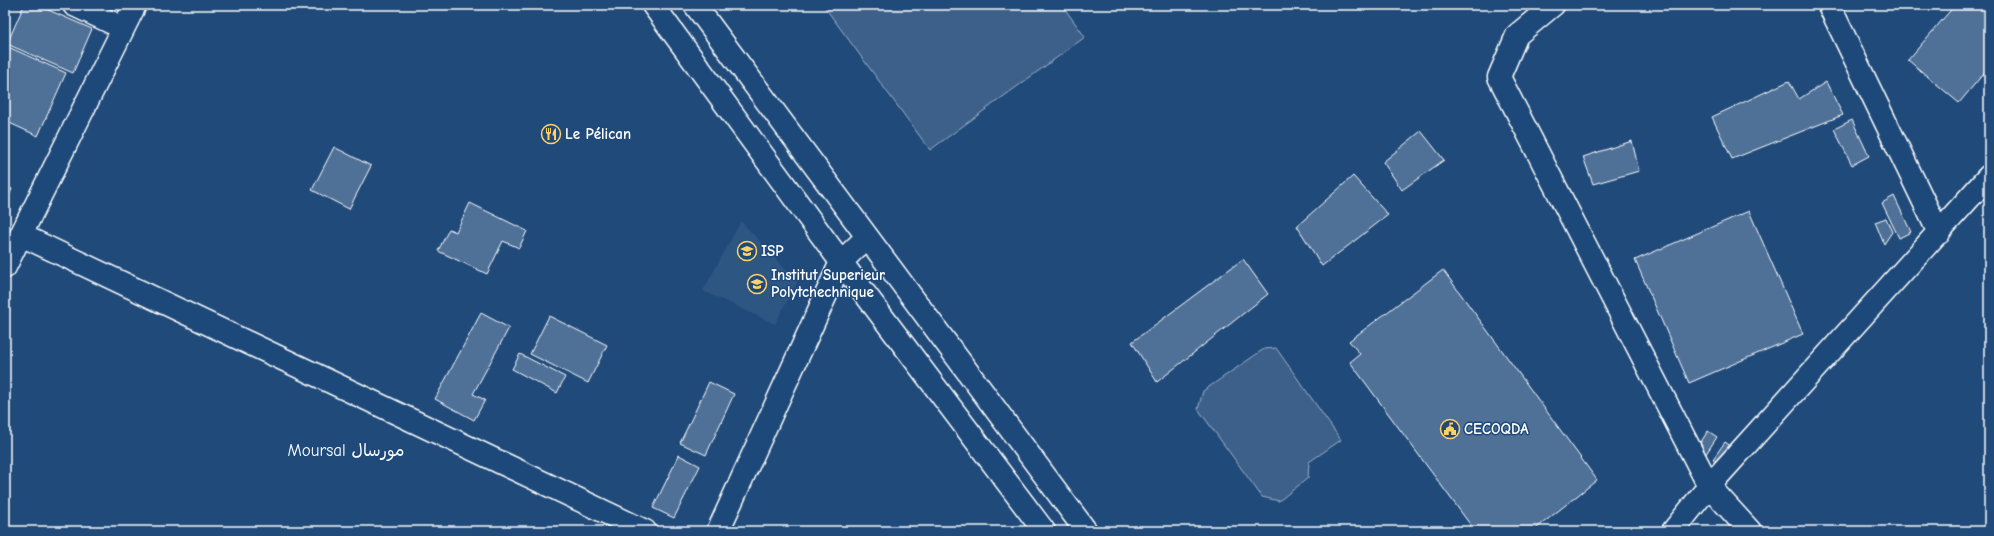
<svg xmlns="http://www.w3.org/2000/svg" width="1994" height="536" font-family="'Comic Neue','Playpen Sans Arabic',sans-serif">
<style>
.built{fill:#2e5683}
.green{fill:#3c618b;stroke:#9eb0c5}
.building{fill:#507197;stroke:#fff}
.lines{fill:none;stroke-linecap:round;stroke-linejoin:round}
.street-casing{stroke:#fff;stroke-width:25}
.secondary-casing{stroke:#fff;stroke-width:25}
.primary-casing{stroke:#fff;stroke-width:25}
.street{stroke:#1f4a7a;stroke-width:22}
.secondary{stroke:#1f4a7a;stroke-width:22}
.primary{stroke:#1f4a7a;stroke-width:22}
.labels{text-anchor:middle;stroke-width:3;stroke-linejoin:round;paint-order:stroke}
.poi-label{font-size:15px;font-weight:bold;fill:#fff;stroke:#1f4a7a;text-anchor:start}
.quarter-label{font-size:17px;fill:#fff;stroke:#1f4a7a}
</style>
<rect width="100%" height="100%" fill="#1f4a7a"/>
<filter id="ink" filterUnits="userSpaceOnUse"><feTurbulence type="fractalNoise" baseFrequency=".025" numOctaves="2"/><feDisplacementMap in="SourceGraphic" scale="8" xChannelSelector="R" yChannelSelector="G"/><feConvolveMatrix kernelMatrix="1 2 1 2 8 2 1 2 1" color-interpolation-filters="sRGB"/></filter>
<g filter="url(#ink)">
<path class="built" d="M741 221 797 282 775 324 703 291Z"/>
<path class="green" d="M823 5H1062L1085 37 930 150Z
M1276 348 1341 440 1309 462 1308 478 1279 501 1262 497 1198 409 1203 391 1264 349Z"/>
<path class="building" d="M24 5H37L92 29 73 73 7 44Z
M1955 5H1989V67L1959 103 1908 60Z
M6 46 66 73 38 136 5 121Z
M1789 81 1799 99 1826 82 1843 115 1732 159 1712 117Z
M1852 120 1869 156 1852 165 1834 129Z
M1421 131 1444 160 1402 190 1383 162Z
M1632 141 1639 171 1593 184 1583 157Z
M334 147 371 166 349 209 312 190Z
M1353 176 1388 215 1322 266 1297 226Z
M5 186 12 189 5 205Z
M1894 196 1911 232 1899 238 1882 203Z
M470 203 527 231 519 248 503 241 487 274 438 251 449 229 456 232Z
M1749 211 1803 334 1689 383 1635 260Z
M1886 218 1892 232 1884 244 1875 222Z
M1243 259 1268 294 1157 382 1132 342Z
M1443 270 1597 480 1533 531H1475L1350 362 1360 354 1349 341Z
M481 313 509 328 473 394 485 400 474 420 435 399Z
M549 316 607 345 588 383 530 354Z
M520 354 565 377 557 393 512 369Z
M709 382 734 394 706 455 680 443Z
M1708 431 1717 437 1704 457 1695 451Z
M1725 442 1735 449 1722 465 1713 459Z
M679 455 700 466 674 518 653 508Z"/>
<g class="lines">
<defs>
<path id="street" d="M74 5 123 28
M1553 5 1517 35 1499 77 1709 486 1750 531
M1829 5 1939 233
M21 235 645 531
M5 267 135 5
M1673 531 1709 486 1989 176"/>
<path id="secondary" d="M718 531 841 262 867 237"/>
<path id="primary" d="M653 5 841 262 1044 531
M695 5 1086 531"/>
</defs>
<use href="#street" class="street-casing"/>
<use href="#secondary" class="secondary-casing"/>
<use href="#primary" class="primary-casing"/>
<use href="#street" class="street"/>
<use href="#secondary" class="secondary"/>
<use href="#primary" class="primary"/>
</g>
</g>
<defs>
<symbol id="restaurant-ring" viewBox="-11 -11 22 22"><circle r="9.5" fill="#1f4a7a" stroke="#ffd166" stroke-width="1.5"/><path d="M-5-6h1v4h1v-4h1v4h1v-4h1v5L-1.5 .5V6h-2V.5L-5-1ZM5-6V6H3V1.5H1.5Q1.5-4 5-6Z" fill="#ffd166"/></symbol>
<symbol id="university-ring" viewBox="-11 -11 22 22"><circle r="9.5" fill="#1f4a7a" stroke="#ffd166" stroke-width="1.5"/><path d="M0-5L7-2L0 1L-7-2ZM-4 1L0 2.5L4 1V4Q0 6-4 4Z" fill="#ffd166"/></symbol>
<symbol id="civic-ring" viewBox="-11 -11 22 22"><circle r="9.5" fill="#1f4a7a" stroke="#ffd166" stroke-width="1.5"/><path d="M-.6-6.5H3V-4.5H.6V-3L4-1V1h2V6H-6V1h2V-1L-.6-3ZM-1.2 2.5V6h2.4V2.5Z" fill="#ffd166"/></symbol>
</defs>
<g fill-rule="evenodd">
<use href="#restaurant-ring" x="540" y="123" width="22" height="22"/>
<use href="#university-ring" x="736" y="240" width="22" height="22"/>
<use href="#university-ring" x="746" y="273" width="22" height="22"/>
<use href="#civic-ring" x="1439" y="418" width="22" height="22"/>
</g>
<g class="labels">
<g class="poi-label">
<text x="565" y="139">Le Pélican</text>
<text x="761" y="256">ISP</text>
<text x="771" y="280">Institut Superieur<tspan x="771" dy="17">Polytchechnique</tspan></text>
<text x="1464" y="434">CECOQDA</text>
</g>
<g class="quarter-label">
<text x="346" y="456">Moursal مورسال</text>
</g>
</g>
<rect width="1994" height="536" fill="none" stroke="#1f4a7a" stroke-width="20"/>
<rect x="10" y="10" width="1974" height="516" fill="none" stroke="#fff" stroke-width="1.5" filter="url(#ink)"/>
</svg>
